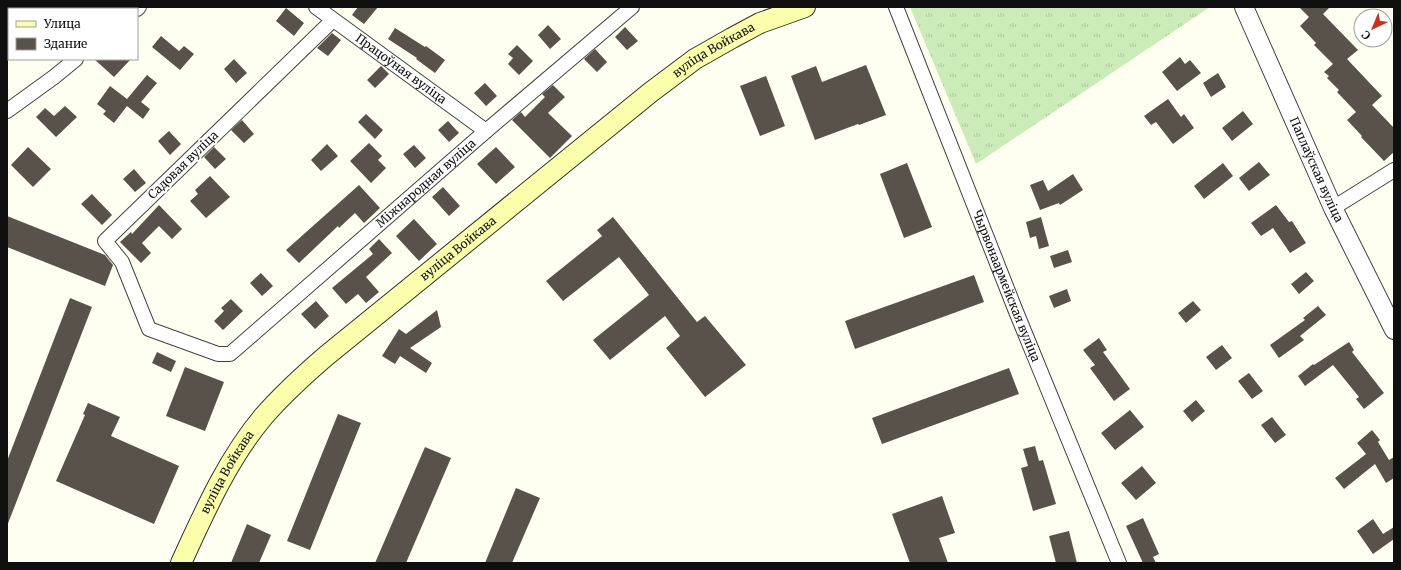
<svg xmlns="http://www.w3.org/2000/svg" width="1401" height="570" font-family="Merriweather,serif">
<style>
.grass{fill:url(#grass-tufts)}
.building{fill:#58524b}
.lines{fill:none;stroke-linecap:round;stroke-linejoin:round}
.minor-casing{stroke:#424242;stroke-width:16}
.tertiary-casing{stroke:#424242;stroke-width:20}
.secondary-casing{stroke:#313131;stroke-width:22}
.minor{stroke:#fff;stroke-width:14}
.tertiary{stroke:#fff;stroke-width:18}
.secondary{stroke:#fbffac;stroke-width:20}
.labels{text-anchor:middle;stroke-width:4;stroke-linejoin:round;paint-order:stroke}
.street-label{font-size:12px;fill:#0f0f0f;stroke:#fff}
</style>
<defs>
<pattern id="grass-tufts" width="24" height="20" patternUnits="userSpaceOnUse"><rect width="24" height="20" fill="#cbebb9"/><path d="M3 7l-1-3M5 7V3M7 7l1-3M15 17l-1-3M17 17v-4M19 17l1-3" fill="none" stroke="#adc89e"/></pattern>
</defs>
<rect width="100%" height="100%" fill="#fffff1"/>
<path class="grass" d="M910 7H1210L976 164Z"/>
<path class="building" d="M358 7H378L364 24 352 15Z
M1299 7H1330L1323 14 1358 50 1347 59 1382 96 1372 105 1394 128V152L1384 161 1361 137 1362 136 1347 120 1356 112 1337 92 1339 90 1327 78 1329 76 1324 72 1333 64 1314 45 1316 43 1300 26 1309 17Z
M286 8 304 23 294 36 276 21Z
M548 25 561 39 550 49 538 35Z
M625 27 638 41 627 50 615 37Z
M395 28 425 47 426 46 445 60 435 73 416 59 417 58 388 39Z
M332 33 341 40 328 56 317 48Z
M161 36 179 51 184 46 194 54 180 70 152 47Z
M517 45 533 61 519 75 508 64 513 58 508 54Z
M595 49 607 62 597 72 584 59Z
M1180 57 1185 64 1190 60 1201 73 1177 91 1162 72Z
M94 59H131L114 77Z
M234 59 247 73 236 83 224 69Z
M866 65 886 115 859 125 858 124 815 140 791 76 816 66 822 82Z
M381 66 389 74 375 88 367 80Z
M1218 73 1226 87 1211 97 1203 83Z
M147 75 157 83 141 102 150 109 143 119 127 106 114 123 103 114 106 111 97 104 110 86 127 99Z
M766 76 785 126 760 136 740 86Z
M485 83 497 96 486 106 474 93Z
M553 85 565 97 548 113 572 136 550 158 512 120 521 112 525 117 545 97 542 94Z
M1168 99 1181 117 1184 114 1194 128 1173 144 1156 122 1151 125 1144 116Z
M65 106 77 117 56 137 36 117 45 108 54 116Z
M1243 111 1253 124 1232 141 1222 128Z
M366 114 383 130 375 139 358 122Z
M242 120 254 134 244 143 231 130Z
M448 121 459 133 449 142 438 130Z
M169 131 181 144 170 155 158 141Z
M369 143 382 156 378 160 386 168 371 183 350 161Z
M327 144 338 156 321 171 311 160Z
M414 145 426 158 415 168 403 154Z
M28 147 51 169 33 187 11 165Z
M214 147 226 159 215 169 204 157Z
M496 147 515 167 496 184 477 164Z
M1259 162 1270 175 1249 191 1239 178Z
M907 163 932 227 904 238 880 174Z
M1223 163 1233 176 1204 199 1194 186Z
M134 169 146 183 135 192 123 179Z
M1073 174 1083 190 1060 205 1059 203 1040 210 1030 185 1043 180 1048 191Z
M210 176 230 197 206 218 190 201 198 194 195 190Z
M359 185 380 208 364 223 355 213 339 228 338 226 299 263 286 250Z
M443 187 460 206 449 216 432 197Z
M92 194 112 215 102 225 81 204Z
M159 205 182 229 172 239 159 226 142 243 151 253 141 263 120 242 131 232 132 234Z
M1276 205 1289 222 1292 221 1306 243 1290 253 1273 228 1261 236 1251 223Z
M7 216 105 255 113 265 105 286 7 247Z
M613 217 697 322 705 316 746 365 705 397 666 348 680 336 665 316 610 360 593 340 649 295 619 257 563 301 546 281 602 236 597 230Z
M1041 217 1049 246 1039 249 1036 236 1030 238 1026 222Z
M414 219 437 244 419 261 396 236Z
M379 239 392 253 366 277 379 292 366 303 358 294 346 304 332 288 373 254 369 249Z
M1068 250 1072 262 1054 268 1050 256Z
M1306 272 1314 281 1299 294 1291 284Z
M261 273 273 286 262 296 250 283Z
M974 275 984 302 855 349 845 321Z
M1067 289 1071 301 1054 308 1049 296Z
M70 298 92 307 7 526V461Z
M231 299 243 311 223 330 214 321 224 311 221 308Z
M316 301 329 316 315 329 301 314Z
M1193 301 1201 310 1186 323 1178 313Z
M1318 306 1326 315 1300 336 1304 340 1279 358 1270 345 1305 320 1303 318Z
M437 310 441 327 410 348 432 363 426 373 400 356 395 364 382 356 399 329 406 334Z
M1099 338 1107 350 1103 352 1130 389 1114 401 1090 368 1095 365 1083 350Z
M1349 342 1354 350 1352 352 1384 393 1364 409 1356 399 1359 397 1333 365 1305 386 1298 376 1313 364 1314 365Z
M1222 345 1232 358 1216 370 1206 357Z
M157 352 176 361 171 372 152 363Z
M185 367 224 382 205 431 166 416Z
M1009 368 1019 394 882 444 872 418Z
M1249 373 1263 391 1252 399 1238 381Z
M1196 400 1205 411 1192 422 1183 411Z
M88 403 120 417 111 436 179 466 154 524 56 481 85 415 83 414Z
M1130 410 1144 427 1115 450 1101 433Z
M338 414 361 423 310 550 287 541Z
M1272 417 1286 435 1275 443 1261 425Z
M1372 430 1380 440 1378 442 1389 460 1394 457V478L1386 483 1375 464 1344 489 1335 478 1366 454 1357 443Z
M1035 446 1039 461 1043 460 1056 504 1033 511 1021 468 1028 466 1023 449Z
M425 447 451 458 406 563H375Z
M1142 466 1156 483 1136 500 1121 483Z
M516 488 540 498 512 563H485Z
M942 496 955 533 939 538 948 563H910L892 514Z
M1143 518 1159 554 1153 557 1156 563H1143L1126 526Z
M1373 519 1383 534 1394 527V539L1373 554 1357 531Z
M247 524 271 535 259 563H231Z
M1069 531 1077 563H1056L1049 536Z"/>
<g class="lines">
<defs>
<g id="minor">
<path id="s1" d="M316 7 486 131"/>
<path id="s2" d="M896 7 1015 309 1119 563"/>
<path d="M137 9 139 7"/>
<path id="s3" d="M333 20 105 241 122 262 149 329 218 354H230L486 131 632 7"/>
<path d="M7 111 54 77 76 59"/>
<path d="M1333 208 1394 170"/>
</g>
<g id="tertiary">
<path id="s4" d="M1244 7 1333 208 1394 330"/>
</g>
<g id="secondary">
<path id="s5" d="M181 563C204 513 227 460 263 417 282 395 304 375 326 356L651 92 695 59 732 38 760 23 805 7"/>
</g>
</defs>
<use href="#minor" class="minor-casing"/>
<use href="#tertiary" class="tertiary-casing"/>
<use href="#secondary" class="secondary-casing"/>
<use href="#minor" class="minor"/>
<use href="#tertiary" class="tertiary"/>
<use href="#secondary" class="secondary"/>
</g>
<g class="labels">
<g class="street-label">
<text dy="4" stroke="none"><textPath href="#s5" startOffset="750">вуліца Войкава</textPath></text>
<text dy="4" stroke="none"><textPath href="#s1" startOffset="105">Працоўная вуліца</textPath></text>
<text transform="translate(183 165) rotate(-44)" y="4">Садовая вуліца</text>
<text dy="4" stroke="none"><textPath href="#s4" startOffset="178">Паплаўская вуліца</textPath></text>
<text dy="4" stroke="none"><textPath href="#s3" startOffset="762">Міжнародная вуліца</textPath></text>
<text dy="4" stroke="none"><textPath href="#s5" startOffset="426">вуліца Войкава</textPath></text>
<text dy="4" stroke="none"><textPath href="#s2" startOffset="300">Чырвонаармейская вуліца</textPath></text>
<text dy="4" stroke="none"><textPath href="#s5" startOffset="102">вуліца Войкава</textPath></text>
</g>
</g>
<rect width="1401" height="570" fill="none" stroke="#0f0f0f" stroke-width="16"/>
<rect x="8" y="8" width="130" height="52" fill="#ffffff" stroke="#9f9f9f"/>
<rect x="16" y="21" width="20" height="6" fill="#fbffac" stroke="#9f9f9f"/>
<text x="44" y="28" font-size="12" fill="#0f0f0f">Улица</text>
<rect x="16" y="38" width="20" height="12" fill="#58524b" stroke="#9f9f9f"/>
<text x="44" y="48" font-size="12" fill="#0f0f0f">Здание</text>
<g transform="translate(1373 28) rotate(224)"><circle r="19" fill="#ffffff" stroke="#9f9f9f"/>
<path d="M0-3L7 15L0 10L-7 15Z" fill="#c53421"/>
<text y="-6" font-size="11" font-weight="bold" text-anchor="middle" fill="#0f0f0f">С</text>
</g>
</svg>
